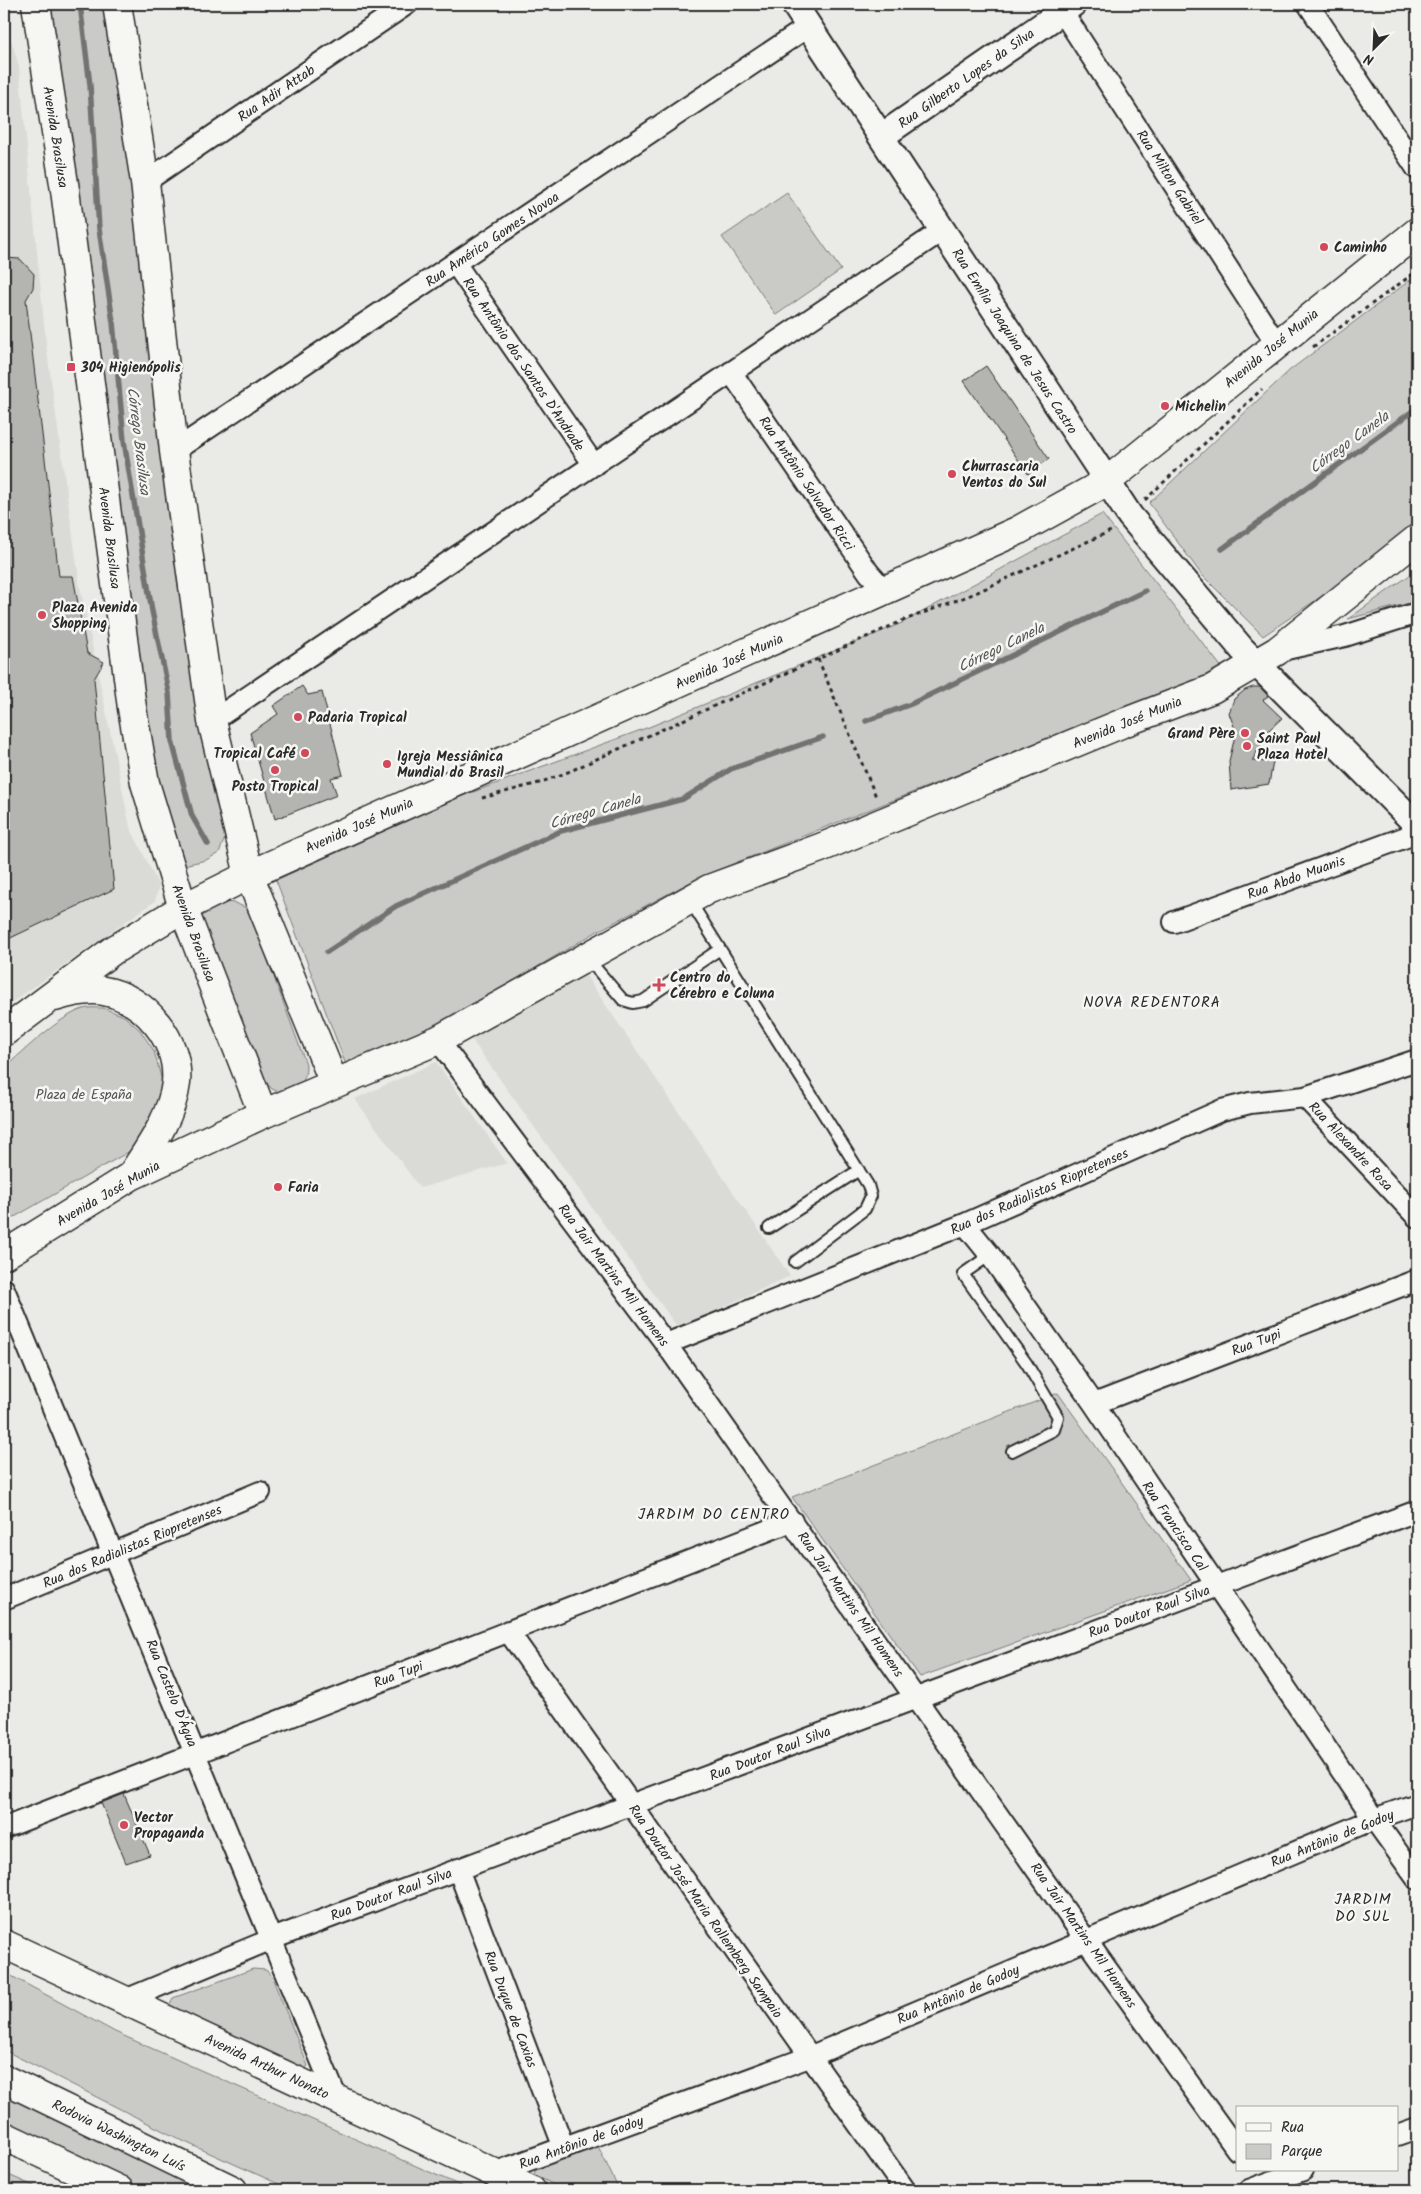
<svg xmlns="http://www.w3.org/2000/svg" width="1421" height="2194" font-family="Kalam,sans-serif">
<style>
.built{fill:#dadad6}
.green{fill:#cacac7;stroke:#7a7a79}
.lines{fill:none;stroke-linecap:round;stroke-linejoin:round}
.stream{stroke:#727270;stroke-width:5.5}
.building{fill:#b4b4b1;stroke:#2b2b2b}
.service-casing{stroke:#2b2b2b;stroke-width:14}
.minor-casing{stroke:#2b2b2b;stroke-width:24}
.tertiary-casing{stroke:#2b2b2b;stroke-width:29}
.secondary-casing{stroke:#2b2b2b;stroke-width:31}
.primary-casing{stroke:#2b2b2b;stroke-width:31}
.motorway-casing{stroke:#2b2b2b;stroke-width:31}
.path{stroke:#2b2b2b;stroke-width:3;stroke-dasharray:4 4;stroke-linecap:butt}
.service{stroke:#f6f6f2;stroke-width:10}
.minor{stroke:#f6f6f2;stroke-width:20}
.tertiary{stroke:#f6f6f2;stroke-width:25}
.secondary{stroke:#f6f6f2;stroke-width:28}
.primary{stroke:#f6f6f2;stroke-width:28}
.motorway{stroke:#f6f6f2;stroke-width:28}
.poi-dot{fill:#d1495b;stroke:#f6f6f2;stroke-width:2}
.labels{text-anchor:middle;stroke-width:5;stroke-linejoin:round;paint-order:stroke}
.street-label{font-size:14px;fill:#2b2b2b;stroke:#f6f6f2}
.poi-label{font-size:14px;font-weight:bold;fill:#2b2b2b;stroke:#f6f6f2;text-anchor:start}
.park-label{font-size:14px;fill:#535352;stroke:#f6f6f2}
.water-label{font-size:15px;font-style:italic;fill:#545453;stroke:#f6f6f2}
.neighbourhood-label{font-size:15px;letter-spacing:1px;fill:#2b2b2b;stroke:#f6f6f2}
</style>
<rect width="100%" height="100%" fill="#eaeae6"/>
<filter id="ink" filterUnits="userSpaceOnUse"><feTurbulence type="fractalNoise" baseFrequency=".02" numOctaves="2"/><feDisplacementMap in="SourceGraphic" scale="10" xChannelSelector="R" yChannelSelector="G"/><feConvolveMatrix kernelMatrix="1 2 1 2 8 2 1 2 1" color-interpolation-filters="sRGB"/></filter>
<g filter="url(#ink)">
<path class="built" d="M4 16 19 67 46 344 80 587 130 827 159 886 155 901 4 1008Z
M584 973 790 1276 678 1328 469 1036Z
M436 1062 507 1163 420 1188 355 1099Z"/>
<path class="green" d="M46 4H109L206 743 225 838 219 853 206 860 184 865 171 844 147 733 124 539Z
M787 193 841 270 776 315 722 237Z
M1417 275V523L1322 596 1263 636 1201 574 1149 503 1290 370Z
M1102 514 1223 669 700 877 596 932 431 1030 346 1065 276 880 457 798 649 727 902 623Z
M1417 570V601L1348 619Z
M220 902 235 903 249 909 306 1064C306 1086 300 1086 281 1093L272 1089 264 1080 199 921 210 907Z
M103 1008 124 1016 140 1030 154 1051 162 1081V1097L138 1144 130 1151 4 1223V1068C24 1051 58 1017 83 1009 89 1007 97 1008 103 1008Z
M1058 1393 1191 1580 920 1677 792 1497Z
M253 1969 266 1970 272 1977 308 2066 301 2072 167 2009 173 1998Z
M4 1972 115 2032 470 2190H292L185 2142 4 2050Z
M4 2094 200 2190H141L4 2124Z
M597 2144 619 2190H565L534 2175 535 2171 556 2158Z
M4 2173 43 2190H4Z"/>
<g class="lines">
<path class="stream" d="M80 4 90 85 99 229 113 322 124 441 152 611 169 693 172 741 192 816 208 844
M1222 549 1417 408
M866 721 911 704 1145 591
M327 952 396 906 561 831 683 799 731 769 823 737"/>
</g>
<path class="building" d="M4 258 20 259 34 274 33 288 26 300 59 576H73L87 653 104 662 94 679 114 889 4 941Z
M986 366 1049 459 1028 474 964 381Z
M302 686 308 695 322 692 343 775 331 778 337 795 275 819 250 733 278 714 273 706Z
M1253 687H1260L1268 696 1263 700 1282 718 1269 730 1252 761 1273 762 1269 784 1231 790 1229 761 1236 732 1229 713 1234 699 1245 690Z
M124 1794 150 1855 126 1863 101 1803Z"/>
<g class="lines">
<defs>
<path id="service" d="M690 901 868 1185 871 1196 865 1209 795 1262
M588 959 623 1000 633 1003 643 1001 720 949
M769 1228 859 1170
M990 1255 963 1274 1027 1364 1058 1417 1054 1430 1012 1451"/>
<path id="minor" d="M1308 4 1417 169
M1062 11 1276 343
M145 182 407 4
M455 263 594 465
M731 372 869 573 885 591
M174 451 809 26
M1282 650 1345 636 1417 613
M212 721 943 230
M1174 922 1417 833
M438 1040 666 1344 1086 1940 1237 2150
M1305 1097 1417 1217
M965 1224 990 1255 1094 1404 1374 1819 1417 1879
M4 1289 337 2099
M666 1344 965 1224 1222 1110 1250 1103 1305 1097 1417 1060
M1094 1404 1417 1280
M4 1599 260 1492
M508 1631 905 2190
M4 1828 792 1521
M458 1869 564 2148
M125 2000 272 1939 1417 1511
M1397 2135 1417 2128
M494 2173 809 2057 1374 1819 1417 1804
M1249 2190 1303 2170"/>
<path id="tertiary" d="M794 4 1130 516 1242 649 1417 825
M882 136 1073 4"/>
<path id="secondary" d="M36 4 65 190 132 708 145 783 183 908 263 1114
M117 4 145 182 174 451 212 721 249 875 334 1083
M4 1944 531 2190"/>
<path id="primary" d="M55 997C71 992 88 988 104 991 145 998 180 1041 176 1083 172 1117 149 1148 131 1176
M4 1032 112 951 183 908 249 875 1017 531 1106 482 1417 232
M4 1255 131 1176 263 1114 438 1040 709 889 820 848 1123 723 1212 689 1277 651 1417 539"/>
<path id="motorway" d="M4 2079 233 2190
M4 2136 119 2190"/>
</defs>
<use href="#service" class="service-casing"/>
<use href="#minor" class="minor-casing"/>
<use href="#tertiary" class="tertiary-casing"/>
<use href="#secondary" class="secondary-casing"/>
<use href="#primary" class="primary-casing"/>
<use href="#motorway" class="motorway-casing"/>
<path class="path" d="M1313 347 1417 271
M1145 500 1262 389
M818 659 877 799
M482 798 539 783 568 772 902 621 973 594 1113 530"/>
<use href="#service" class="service"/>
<use href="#minor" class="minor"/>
<use href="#tertiary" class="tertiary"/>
<use href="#secondary" class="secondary"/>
<use href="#primary" class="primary"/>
<use href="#motorway" class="motorway"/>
</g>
</g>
<g class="poi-dot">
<circle cx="1324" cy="247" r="5"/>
<rect x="66" y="362" width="10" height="10" rx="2.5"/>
<circle cx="1165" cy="406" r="5"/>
<circle cx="952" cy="474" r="5"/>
<circle cx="42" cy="615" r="5"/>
<circle cx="298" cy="717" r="5"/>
<circle cx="1245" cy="733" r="5"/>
<circle cx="1247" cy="746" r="5"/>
<circle cx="305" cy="753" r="5"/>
<circle cx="387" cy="764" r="5"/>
<circle cx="275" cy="770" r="5"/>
<path d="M656.5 977.5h5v5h5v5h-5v5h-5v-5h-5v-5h5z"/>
<circle cx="278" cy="1187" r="5"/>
<circle cx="124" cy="1825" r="5"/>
</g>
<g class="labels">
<g class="street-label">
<text transform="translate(966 78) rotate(-35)" y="5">Rua Gilberto Lopes da Silva</text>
<text transform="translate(276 93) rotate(-34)" y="5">Rua Adir Attab</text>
<text transform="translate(56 137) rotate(81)" y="5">Avenida Brasilusa</text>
<text transform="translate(1170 177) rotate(57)" y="5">Rua Milton Gabriel</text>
<text transform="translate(492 239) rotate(-34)" y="5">Rua Américo Gomes Novoa</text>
<text transform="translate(1015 341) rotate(57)" y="5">Rua Emília Joaquina de Jesus Castro</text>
<text transform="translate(1271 348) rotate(-39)" y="5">Avenida José Munia</text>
<text transform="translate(524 364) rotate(56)" y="5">Rua Antônio dos Santos D'Andrade</text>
<text transform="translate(807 483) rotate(56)" y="5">Rua Antônio Salvador Ricci</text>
<text transform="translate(110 538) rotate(83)" y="5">Avenida Brasilusa</text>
<text transform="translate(729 661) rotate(-24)" y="5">Avenida José Munia</text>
<text transform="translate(1127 722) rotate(-22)" y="5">Avenida José Munia</text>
<text transform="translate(359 825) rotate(-24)" y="5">Avenida José Munia</text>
<text transform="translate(1296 877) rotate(-20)" y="5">Rua Abdo Muanis</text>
<text transform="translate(194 933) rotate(70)" y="5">Avenida Brasilusa</text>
<text transform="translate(1351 1146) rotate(47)" y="5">Rua Alexandre Rosa</text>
<text transform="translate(1039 1191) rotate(-24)" y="5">Rua dos Radialistas Riopretenses</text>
<text transform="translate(108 1193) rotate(-30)" y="5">Avenida José Munia</text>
<text transform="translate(614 1275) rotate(53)" y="5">Rua Jair Martins Mil Homens</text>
<text transform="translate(1256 1342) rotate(-21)" y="5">Rua Tupi</text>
<text transform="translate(1175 1526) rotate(56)" y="5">Rua Francisco Cal</text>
<text transform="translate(132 1546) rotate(-23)" y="5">Rua dos Radialistas Riopretenses</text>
<text transform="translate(851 1604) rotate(55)" y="5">Rua Jair Martins Mil Homens</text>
<text transform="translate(1149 1611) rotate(-20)" y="5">Rua Doutor Raul Silva</text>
<text transform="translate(398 1674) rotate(-21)" y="5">Rua Tupi</text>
<text transform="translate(172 1693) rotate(68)" y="5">Rua Castelo D'Água</text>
<text transform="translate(770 1753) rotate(-21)" y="5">Rua Doutor Raul Silva</text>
<text transform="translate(1332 1838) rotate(-22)" y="5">Rua Antônio de Godoy</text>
<text transform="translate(391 1894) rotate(-20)" y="5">Rua Doutor Raul Silva</text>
<text transform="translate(706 1911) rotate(55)" y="5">Rua Doutor José Maria Rollemberg Sampaio</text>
<text transform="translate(1084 1935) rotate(55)" y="5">Rua Jair Martins Mil Homens</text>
<text transform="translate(958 1994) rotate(-23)" y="5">Rua Antônio de Godoy</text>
<text transform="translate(511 2009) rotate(69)" y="5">Rua Duque de Caxias</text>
<text transform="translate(267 2066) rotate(25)" y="5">Avenida Arthur Nonato</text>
<text transform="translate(119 2135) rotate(26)" y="5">Rodovia Washington Luís</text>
<text transform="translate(581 2142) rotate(-20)" y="5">Rua Antônio de Godoy</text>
</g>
<g class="poi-label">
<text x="1334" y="252">Caminho</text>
<text x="81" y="372">304 Higienópolis</text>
<text x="1175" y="411">Michelin</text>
<text x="962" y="471">Churrascaria<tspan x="962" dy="16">Ventos do Sul</tspan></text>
<text x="52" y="612">Plaza Avenida<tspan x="52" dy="16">Shopping</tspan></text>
<text x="308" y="722">Padaria Tropical</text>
<text x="1235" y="738" text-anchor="end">Grand Père</text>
<text x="1257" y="743">Saint Paul<tspan x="1257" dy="16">Plaza Hotel</tspan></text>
<text x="295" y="758" text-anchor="end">Tropical Café</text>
<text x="397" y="761">Igreja Messiânica<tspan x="397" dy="16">Mundial do Brasil</tspan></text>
<text x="275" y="791" text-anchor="middle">Posto Tropical</text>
<text x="670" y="982">Centro do<tspan x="670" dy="16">Cérebro e Coluna</tspan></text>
<text x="288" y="1192">Faria</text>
<text x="134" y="1822">Vector<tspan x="134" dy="16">Propaganda</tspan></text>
</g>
<g class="park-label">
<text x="84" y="1099">Plaza de España</text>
</g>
<g class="water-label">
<text transform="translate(139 441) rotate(83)" y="5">Córrego Brasilusa</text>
<text transform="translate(1349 442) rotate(-36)" y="5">Córrego Canela</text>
<text transform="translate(1001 647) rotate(-26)" y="5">Córrego Canela</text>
<text transform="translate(595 811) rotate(-16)" y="5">Córrego Canela</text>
</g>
<g class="neighbourhood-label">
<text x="1152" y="1007">NOVA REDENTORA</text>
<text x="714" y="1519">JARDIM DO CENTRO</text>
<text x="1363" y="1904">JARDIM<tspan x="1363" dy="17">DO SUL</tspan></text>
</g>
</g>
<rect width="1421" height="2194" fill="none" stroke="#f6f6f2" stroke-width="20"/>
<rect x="10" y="10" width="1401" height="2174" fill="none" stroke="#2b2b2b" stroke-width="2" filter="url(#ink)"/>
<rect x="1236" y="2106" width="162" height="65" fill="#f6f6f2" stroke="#a5a5a2"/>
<rect x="1246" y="2123" width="25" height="8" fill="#f6f6f2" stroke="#a5a5a2"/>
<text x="1281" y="2132" font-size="15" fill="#2b2b2b">Rua</text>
<rect x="1246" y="2144" width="25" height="15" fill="#cacac7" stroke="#a5a5a2"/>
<text x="1281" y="2156" font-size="15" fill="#2b2b2b">Parque</text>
<g transform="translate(1374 48) rotate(204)" stroke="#f6f6f2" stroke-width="4" paint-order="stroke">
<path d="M0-4L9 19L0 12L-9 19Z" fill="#2b2b2b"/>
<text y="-8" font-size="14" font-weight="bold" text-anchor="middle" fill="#2b2b2b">N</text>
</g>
</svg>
